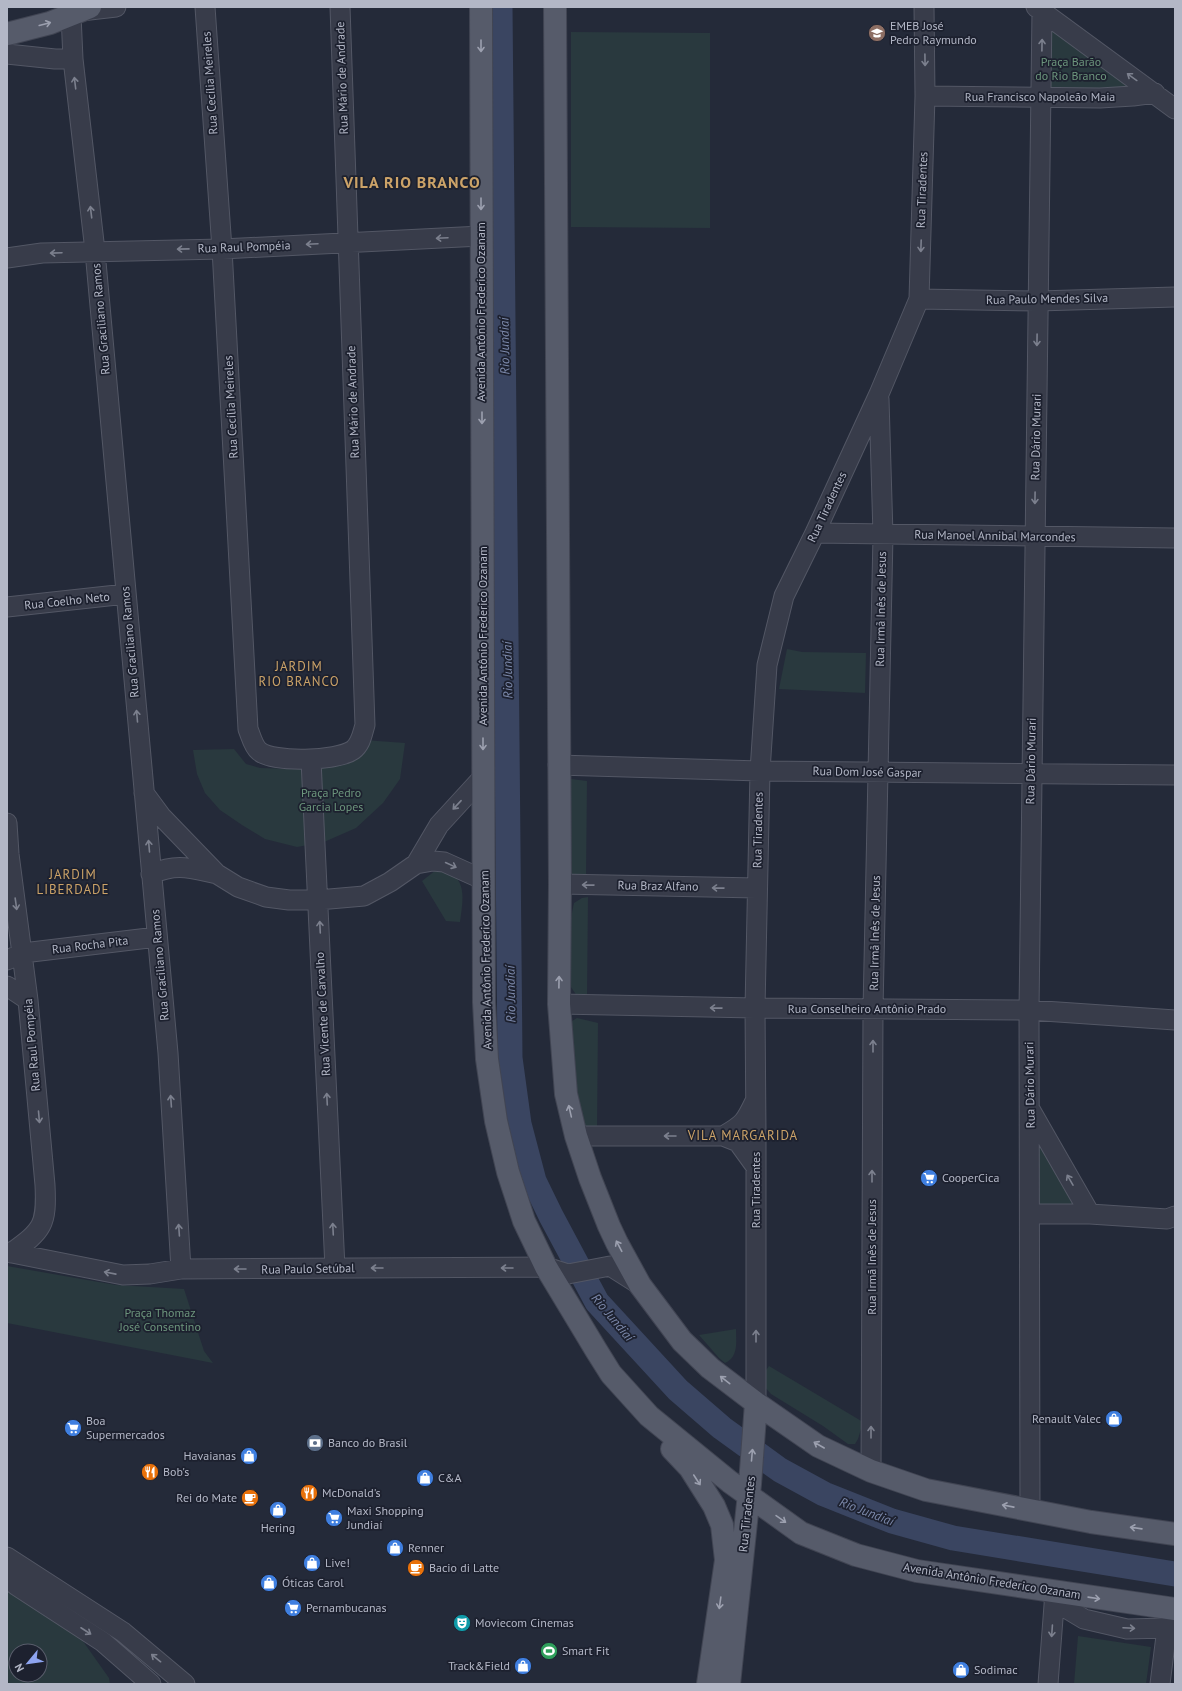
<svg xmlns="http://www.w3.org/2000/svg" width="1182" height="1691" font-family="'PT Sans',sans-serif">
<style>
.green{fill:#29393e;fill-rule:evenodd}
.lines{fill:none;stroke-linecap:round;stroke-linejoin:round}
.river{stroke:#3a4561;stroke-width:25}
.minor-casing{stroke:#535765;stroke-width:21}
.major-casing{stroke:#414553;stroke-width:24}
.minor{stroke:#383c4a;stroke-width:19}
.major{stroke:#565b6a;stroke-width:22}
.oneway{stroke:#9ca0af}
.oneway2{stroke:#7c808e}
.labels{text-anchor:middle;stroke-width:3.5;stroke-linejoin:round;paint-order:stroke}
.poi-label{font-size:12px;fill:#b3b7c6;stroke:#1d212f;text-anchor:start}
.park-label{font-size:12px;fill:#6c957c;stroke:#1d212f}
.street-label{font-size:12px;fill:#b3b7c6;stroke:#1d212f}
.water-label{font-size:13px;font-style:italic;fill:#7c89ab;stroke:#1d212f}
.neighbourhood-label{font-size:13px;letter-spacing:1px;fill:#cca368;stroke:#1d212f}
.district-label{font-size:16px;font-weight:bold;letter-spacing:1px;fill:#cca368;stroke:#1d212f}
</style>
<rect width="100%" height="100%" fill="#242a39"/>
<path class="green" d="M1047 23 1139 91 1048 93Z
M571 32 710 33V228L571 227Z
M787 649 802 652 866 653 865 693 779 689Z
M364 740 405 743 400 779 383 803 356 828 324 842 297 847 265 839 242 825 220 810 205 793 197 774 193 750 234 749 246 764 260 768 294 769 334 763Z
M571 779 587 781 586 877H575L569 871 567 786Z
M436 870C441 870 444 871 449 873 468 881 462 905 460 922L446 921 422 881Z
M588 897 587 997 577 996 571 987 570 922 574 903 582 898Z
M577 1018 598 1023 597 1131 585 1127 580 1123 569 1023Z
M1037 1136 1074 1207H1035Z
M7 1266 116 1285 184 1289 204 1351 213 1363 7 1323Z
M736 1329C736 1341 739 1357 725 1363L719 1358 699 1335Z
M769 1366 863 1422 858 1439 855 1444H848L823 1426 771 1394 763 1385 764 1373Z
M7 1584 80 1637 109 1678 110 1684H7ZM16 1651H40V1675H16Z
M1078 1636 1151 1647 1146 1684H1074Z"/>
<g class="lines">
<path class="river" d="M500 7 510 1058 519 1124 534 1181 551 1216 597 1302 678 1390 722 1428 780 1470 824 1494 892 1521 953 1538 1175 1574"/>
<defs>
<path id="minor" d="M205 7 222 249 248 729C251 736 253 746 259 751 273 763 337 761 353 750 361 744 362 735 365 725L340 7
M1036 7 1175 109
M81 11 116 7
M71 15 73 59 95 251 168 1053 181 1269
M7 54 55 59H73
M925 96 1100 98 1133 96 1155 93
M7 258 42 253 222 249 481 236
M919 299 1038 301 1175 297
M815 533 1175 538
M7 607 126 594
M311 760 335 1268
M558 765 760 771 1175 775
M144 793 161 816 217 874 238 887 266 897 289 900H318L364 896 390 882 416 864 439 825 483 777
M7 823 9 854 28 1000 45 1185C47 1225 43 1230 11 1253
M416 864 433 861 444 862 484 880
M151 874C178 863 189 868 217 874
M560 884 757 888
M7 960 23 953 157 937
M7 986 28 1000
M559 1004 755 1008 1029 1010 1175 1020
M1031 1111 1090 1214
M576 1136H723L738 1142 756 1167
M723 1136C744 1124 745 1122 755 1101
M1030 1214H1090L1167 1219 1175 1216
M7 1252 123 1275 150 1274 181 1269 546 1267 568 1274 610 1266 640 1285
M756 1403V1134L755 1008 760 771 767 665 784 596 815 533 879 394 919 299 925 96 924 7
M871 1471 873 1010 883 535 879 399
M1030 1510 1029 1010 1042 11
M7 1557 123 1632 185 1684
M7 1578 17 1586 103 1642 151 1684
M1054 1601 1084 1619 1127 1629 1167 1628
M1048 1684 1055 1592
M1160 1684 1167 1628 1173 1617"/>
<path id="major" d="M481 7 484 1002 487 1059 496 1121 508 1172 524 1221 546 1267 596 1350 611 1374 649 1416 730 1482 801 1533 856 1555 917 1571 1175 1609
M555 7 560 884 559 1004 566 1094 576 1136 590 1178 609 1226 617 1243 640 1285 682 1341 710 1368 756 1403 818 1446 871 1471 926 1490 1091 1522 1175 1534
M7 34 50 23 90 7
M672 1449 690 1468 714 1506 722 1525 726 1560 708 1684
M729 1684 750 1484 756 1403"/>
</defs>
<use href="#minor" class="minor-casing"/>
<use href="#major" class="major-casing"/>
<use href="#minor" class="minor"/>
<use href="#major" class="major"/>
</g>
<defs><path id="oneway-shaft" d="M-6 0H5M1.5-3L5.5 0L1.5 3" fill="none" stroke-width="1.6" stroke-linecap="round" stroke-linejoin="round"/></defs>
<g class="oneway">
<use href="#oneway-shaft" transform="translate(45 24) rotate(-15)"/>
<use href="#oneway-shaft" transform="translate(481 46) rotate(90)"/>
<use href="#oneway-shaft" transform="translate(481 204) rotate(90)"/>
<use href="#oneway-shaft" transform="translate(482 418) rotate(90)"/>
<use href="#oneway-shaft" transform="translate(483 744) rotate(90)"/>
<use href="#oneway-shaft" transform="translate(559 982) rotate(-89)"/>
<use href="#oneway-shaft" transform="translate(570 1111) rotate(-103)"/>
<use href="#oneway-shaft" transform="translate(619 1246) rotate(-118)"/>
<use href="#oneway-shaft" transform="translate(725 1380) rotate(-142)"/>
<use href="#oneway-shaft" transform="translate(819 1445) rotate(-150)"/>
<use href="#oneway-shaft" transform="translate(752 1455) rotate(-85)"/>
<use href="#oneway-shaft" transform="translate(697 1480) rotate(57)"/>
<use href="#oneway-shaft" transform="translate(1008 1506) rotate(-169)"/>
<use href="#oneway-shaft" transform="translate(781 1519) rotate(35)"/>
<use href="#oneway-shaft" transform="translate(1136 1528) rotate(-172)"/>
<use href="#oneway-shaft" transform="translate(1094 1598) rotate(8)"/>
<use href="#oneway-shaft" transform="translate(720 1603) rotate(98)"/>
</g>
<g class="oneway2">
<use href="#oneway-shaft" transform="translate(1042 45) rotate(-89)"/>
<use href="#oneway-shaft" transform="translate(925 60) rotate(89)"/>
<use href="#oneway-shaft" transform="translate(1132 77) rotate(-144)"/>
<use href="#oneway-shaft" transform="translate(75 83) rotate(-97)"/>
<use href="#oneway-shaft" transform="translate(91 212) rotate(-97)"/>
<use href="#oneway-shaft" transform="translate(442 238) rotate(177)"/>
<use href="#oneway-shaft" transform="translate(312 244) rotate(177)"/>
<use href="#oneway-shaft" transform="translate(921 246) rotate(92)"/>
<use href="#oneway-shaft" transform="translate(183 249) rotate(179)"/>
<use href="#oneway-shaft" transform="translate(56 253) rotate(178)"/>
<use href="#oneway-shaft" transform="translate(1037 340) rotate(91)"/>
<use href="#oneway-shaft" transform="translate(1035 498) rotate(91)"/>
<use href="#oneway-shaft" transform="translate(137 716) rotate(-95)"/>
<use href="#oneway-shaft" transform="translate(457 805) rotate(133)"/>
<use href="#oneway-shaft" transform="translate(149 846) rotate(-95)"/>
<use href="#oneway-shaft" transform="translate(451 865) rotate(25)"/>
<use href="#oneway-shaft" transform="translate(588 885) rotate(-179)"/>
<use href="#oneway-shaft" transform="translate(718 888) rotate(-179)"/>
<use href="#oneway-shaft" transform="translate(16 904) rotate(82)"/>
<use href="#oneway-shaft" transform="translate(320 927) rotate(-93)"/>
<use href="#oneway-shaft" transform="translate(716 1008) rotate(-179)"/>
<use href="#oneway-shaft" transform="translate(873 1046) rotate(-90)"/>
<use href="#oneway-shaft" transform="translate(327 1099) rotate(-93)"/>
<use href="#oneway-shaft" transform="translate(171 1101) rotate(-94)"/>
<use href="#oneway-shaft" transform="translate(39 1117) rotate(85)"/>
<use href="#oneway-shaft" transform="translate(670 1136) rotate(180)"/>
<use href="#oneway-shaft" transform="translate(872 1176) rotate(-90)"/>
<use href="#oneway-shaft" transform="translate(1070 1180) rotate(-120)"/>
<use href="#oneway-shaft" transform="translate(333 1229) rotate(-93)"/>
<use href="#oneway-shaft" transform="translate(179 1230) rotate(-94)"/>
<use href="#oneway-shaft" transform="translate(377 1268) rotate(-180)"/>
<use href="#oneway-shaft" transform="translate(507 1268) rotate(-180)"/>
<use href="#oneway-shaft" transform="translate(240 1269) rotate(-180)"/>
<use href="#oneway-shaft" transform="translate(110 1273) rotate(-169)"/>
<use href="#oneway-shaft" transform="translate(756 1336) rotate(-90)"/>
<use href="#oneway-shaft" transform="translate(871 1432) rotate(-90)"/>
<use href="#oneway-shaft" transform="translate(1129 1628) rotate(3)"/>
<use href="#oneway-shaft" transform="translate(86 1631) rotate(33)"/>
<use href="#oneway-shaft" transform="translate(1052 1631) rotate(94)"/>
<use href="#oneway-shaft" transform="translate(156 1658) rotate(-141)"/>
</g>
<defs>
<symbol id="school-disc" viewBox="-11 -11 22 22"><circle r="9.5" fill="#8d6e63" stroke="#1d212f"/><path d="M0-5L7-2L0 1L-7-2ZM-4 1L0 2.5L4 1V4Q0 6-4 4Z" fill="#fff"/></symbol>
<symbol id="supermarket-disc" viewBox="-11 -11 22 22"><circle r="9.5" fill="#3f7fe0" stroke="#1d212f"/><path d="M-6-5.5h2.5l.6 2H6L4.5 2H-2.5L-4.4-4H-6ZM-1.5 3.2a1.3 1.3 0 1 0 .1 0ZM3 3.2a1.3 1.3 0 1 0 .1 0Z" fill="#fff"/></symbol>
<symbol id="shop-disc" viewBox="-11 -11 22 22"><circle r="9.5" fill="#3f7fe0" stroke="#1d212f"/><path d="M-5-2.5h2.3a2.7 3.5 0 0 1 5.4 0H5L5.5 6h-11ZM-1.5-2.5h3a1.5 2.3 0 0 0-3 0Z" fill="#fff"/></symbol>
<symbol id="bank-disc" viewBox="-11 -11 22 22"><circle r="9.5" fill="#5c6f8a" stroke="#1d212f"/><path d="M-6-4H6V4H-6ZM0-2.3a2.3 2.3 0 1 0 0 4.6a2.3 2.3 0 1 0 0-4.6Z" fill="#fff"/></symbol>
<symbol id="restaurant-disc" viewBox="-11 -11 22 22"><circle r="9.5" fill="#e8710a" stroke="#1d212f"/><path d="M-5-6h1v4h1v-4h1v4h1v-4h1v5L-1.5 .5V6h-2V.5L-5-1ZM5-6V6H3V1.5H1.5Q1.5-4 5-6Z" fill="#fff"/></symbol>
<symbol id="cafe-disc" viewBox="-11 -11 22 22"><circle r="9.5" fill="#e8710a" stroke="#1d212f"/><path d="M-5.5-4.5H6V0H3Q3 3.5 0 3.5H-2.5Q-5.5 3.5-5.5 0ZM3-3.2v2h1.7v-2ZM-6 4.5H4V6H-6Z" fill="#fff"/></symbol>
<symbol id="theatre-disc" viewBox="-11 -11 22 22"><circle r="9.5" fill="#0f9aa8" stroke="#1d212f"/><path d="M-5-5.5Q0-4 5-5.5V0Q5 5 0 6Q-5 5-5 0ZM-3.3-2.5H-1v1.5H-3.3ZM1-2.5H3.3v1.5H1ZM-2.8 1Q0 5.5 2.8 1Z" fill="#fff"/></symbol>
<symbol id="stadium-disc" viewBox="-11 -11 22 22"><circle r="9.5" fill="#2e9e5b" stroke="#1d212f"/><path d="M0-5a6.5 5 0 1 0 0 10a6.5 5 0 1 0 0-10ZM-3.5-1.8h7v3.6h-7Z" fill="#fff"/></symbol>
</defs>
<g fill-rule="evenodd">
<use href="#school-disc" x="867" y="23" width="20" height="20"/>
<use href="#supermarket-disc" x="919" y="1168" width="20" height="20"/>
<use href="#shop-disc" x="1104" y="1409" width="20" height="20"/>
<use href="#supermarket-disc" x="63" y="1418" width="20" height="20"/>
<use href="#bank-disc" x="305" y="1433" width="20" height="20"/>
<use href="#shop-disc" x="239" y="1446" width="20" height="20"/>
<use href="#restaurant-disc" x="140" y="1462" width="20" height="20"/>
<use href="#shop-disc" x="415" y="1468" width="20" height="20"/>
<use href="#restaurant-disc" x="299" y="1483" width="20" height="20"/>
<use href="#cafe-disc" x="240" y="1488" width="20" height="20"/>
<use href="#shop-disc" x="268" y="1500" width="20" height="20"/>
<use href="#supermarket-disc" x="324" y="1508" width="20" height="20"/>
<use href="#shop-disc" x="385" y="1538" width="20" height="20"/>
<use href="#shop-disc" x="302" y="1553" width="20" height="20"/>
<use href="#cafe-disc" x="406" y="1558" width="20" height="20"/>
<use href="#shop-disc" x="259" y="1573" width="20" height="20"/>
<use href="#supermarket-disc" x="283" y="1598" width="20" height="20"/>
<use href="#theatre-disc" x="452" y="1613" width="20" height="20"/>
<use href="#stadium-disc" x="539" y="1641" width="20" height="20"/>
<use href="#shop-disc" x="513" y="1656" width="20" height="20"/>
<use href="#shop-disc" x="951" y="1660" width="20" height="20"/>
</g>
<g class="labels">
<g class="poi-label">
<text x="890" y="30">EMEB José<tspan x="890" dy="14">Pedro Raymundo</tspan></text>
<text x="942" y="1182">CooperCica</text>
<text x="1101" y="1423" text-anchor="end">Renault Valec</text>
<text x="86" y="1425">Boa<tspan x="86" dy="14">Supermercados</tspan></text>
<text x="328" y="1447">Banco do Brasil</text>
<text x="236" y="1460" text-anchor="end">Havaianas</text>
<text x="163" y="1476">Bob's</text>
<text x="438" y="1482">C&amp;A</text>
<text x="322" y="1497">McDonald's</text>
<text x="237" y="1502" text-anchor="end">Rei do Mate</text>
<text x="347" y="1515">Maxi Shopping<tspan x="347" dy="14">Jundiaí</tspan></text>
<text x="278" y="1532" text-anchor="middle">Hering</text>
<text x="408" y="1552">Renner</text>
<text x="325" y="1567">Live!</text>
<text x="429" y="1572">Bacio di Latte</text>
<text x="282" y="1587">Óticas Carol</text>
<text x="306" y="1612">Pernambucanas</text>
<text x="475" y="1627">Moviecom Cinemas</text>
<text x="562" y="1655">Smart Fit</text>
<text x="510" y="1670" text-anchor="end">Track&amp;Field</text>
<text x="974" y="1674">Sodimac</text>
</g>
<g class="park-label">
<text x="1071" y="66">Praça Barão<tspan x="1071" dy="14">do Rio Branco</tspan></text>
<text x="331" y="797">Praça Pedro<tspan x="331" dy="14">Garcia Lopes</tspan></text>
<text x="160" y="1317">Praça Thomaz<tspan x="160" dy="14">José Consentino</tspan></text>
</g>
<g class="street-label">
<text transform="translate(342 78) rotate(-92)" y="4">Rua Mário de Andrade</text>
<text transform="translate(210 83) rotate(-94)" y="4">Rua Cecília Meireles</text>
<text x="1040" y="101">Rua Francisco Napoleão Maia</text>
<text transform="translate(922 190) rotate(-88)" y="4">Rua Tiradentes</text>
<text transform="translate(244 247) rotate(-2)" y="4">Rua Raul Pompéia</text>
<text transform="translate(1047 299) rotate(-1)" y="4">Rua Paulo Mendes Silva</text>
<text transform="translate(481 312) rotate(-90)" y="4">Avenida Antônio Frederico Ozanam</text>
<text transform="translate(101 319) rotate(-95)" y="4">Rua Graciliano Ramos</text>
<text transform="translate(353 402) rotate(-92)" y="4">Rua Mário de Andrade</text>
<text transform="translate(231 407) rotate(-93)" y="4">Rua Cecília Meireles</text>
<text transform="translate(1036 437) rotate(-89)" y="4">Rua Dário Murari</text>
<text transform="translate(827 507) rotate(-65)" y="4">Rua Tiradentes</text>
<text transform="translate(995 536) rotate(1)" y="4">Rua Manoel Annibal Marcondes</text>
<text transform="translate(67 601) rotate(-6)" y="4">Rua Coelho Neto</text>
<text transform="translate(881 609) rotate(-89)" y="4">Rua Irmã Inês de Jesus</text>
<text transform="translate(483 636) rotate(-90)" y="4">Avenida Antônio Frederico Ozanam</text>
<text transform="translate(130 642) rotate(-95)" y="4">Rua Graciliano Ramos</text>
<text transform="translate(1031 761) rotate(-89)" y="4">Rua Dário Murari</text>
<text transform="translate(867 772) rotate(1)" y="4">Rua Dom José Gaspar</text>
<text transform="translate(758 830) rotate(-89)" y="4">Rua Tiradentes</text>
<text transform="translate(658 886) rotate(1)" y="4">Rua Braz Alfano</text>
<text transform="translate(875 933) rotate(-89)" y="4">Rua Irmã Inês de Jesus</text>
<text transform="translate(90 945) rotate(-7)" y="4">Rua Rocha Pita</text>
<text transform="translate(486 960) rotate(-91)" y="4">Avenida Antônio Frederico Ozanam</text>
<text transform="translate(160 965) rotate(-95)" y="4">Rua Graciliano Ramos</text>
<text x="867" y="1013">Rua Conselheiro Antônio Prado</text>
<text transform="translate(323 1014) rotate(-93)" y="4">Rua Vicente de Carvalho</text>
<text transform="translate(32 1045) rotate(-95)" y="4">Rua Raul Pompéia</text>
<text transform="translate(1030 1085) rotate(-91)" y="4">Rua Dário Murari</text>
<text transform="translate(756 1190) rotate(-90)" y="4">Rua Tiradentes</text>
<text transform="translate(872 1257) rotate(-90)" y="4">Rua Irmã Inês de Jesus</text>
<text transform="translate(308 1269) rotate(-1)" y="4">Rua Paulo Setúbal</text>
<text transform="translate(747 1514) rotate(-84)" y="4">Rua Tiradentes</text>
<text transform="translate(992 1581) rotate(9)" y="4">Avenida Antônio Frederico Ozanam</text>
</g>
<g class="water-label">
<text transform="translate(504 346) rotate(-91)" y="5">Rio Jundiaí</text>
<text transform="translate(507 670) rotate(-91)" y="5">Rio Jundiaí</text>
<text transform="translate(510 994) rotate(-91)" y="5">Rio Jundiaí</text>
<text transform="translate(613 1317) rotate(50)" y="5">Rio Jundiaí</text>
<text transform="translate(867 1511) rotate(21)" y="5">Rio Jundiaí</text>
</g>
<g class="neighbourhood-label">
<text x="299" y="671">JARDIM<tspan x="299" dy="15">RIO BRANCO</tspan></text>
<text x="73" y="879">JARDIM<tspan x="73" dy="15">LIBERDADE</tspan></text>
<text x="743" y="1140">VILA MARGARIDA</text>
</g>
<g class="district-label">
<text x="412" y="188">VILA RIO BRANCO</text>
</g>
</g>
<rect width="1182" height="1691" fill="none" stroke="#b3b7c6" stroke-width="16"/>
<g transform="translate(28 1663) rotate(241)"><circle r="19" fill="#1d212f" stroke="#595d6b"/>
<path d="M0-3L7 15L0 10L-7 15Z" fill="#8ea4f0"/>
<text y="-6" font-size="11" font-weight="bold" text-anchor="middle" fill="#b3b7c6">N</text>
</g>
</svg>
